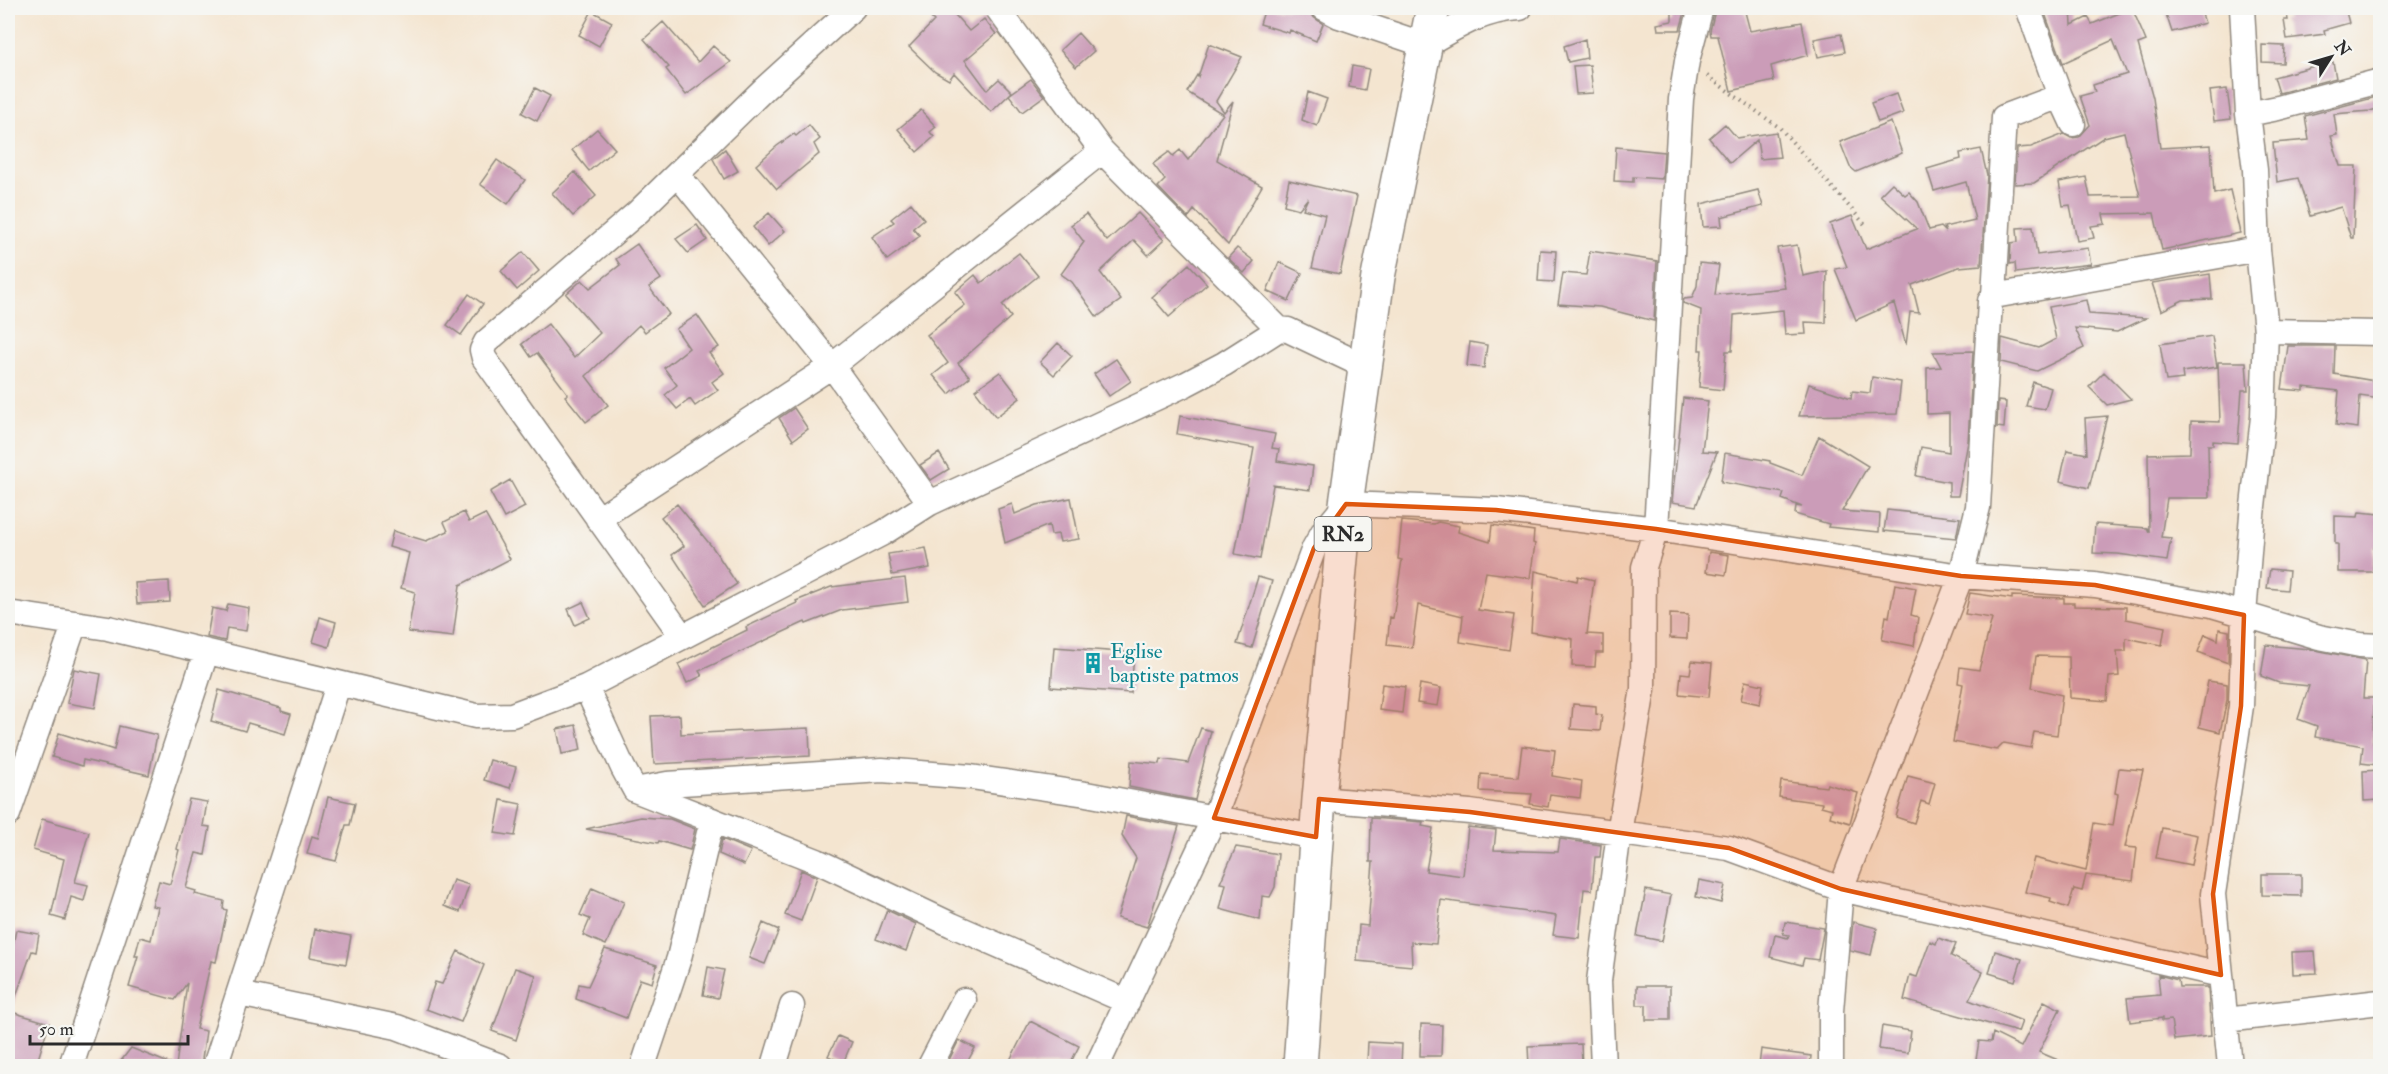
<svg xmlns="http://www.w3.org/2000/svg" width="2388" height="1074" font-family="'IM FELL Double Pica',serif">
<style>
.building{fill:#cb9cb8}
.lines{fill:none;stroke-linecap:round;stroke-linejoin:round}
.minor-casing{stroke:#90887e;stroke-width:27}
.highway-casing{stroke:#90887e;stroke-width:36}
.path{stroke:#90887e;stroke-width:4;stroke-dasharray:1.5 4.5;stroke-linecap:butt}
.minor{stroke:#fff;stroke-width:24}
.highway{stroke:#fff;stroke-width:33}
.marked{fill:#df570e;fill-opacity:0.2;stroke:#df570e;stroke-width:4.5;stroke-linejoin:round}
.labels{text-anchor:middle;stroke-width:4.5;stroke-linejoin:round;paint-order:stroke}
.shield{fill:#f6f6f2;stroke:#686867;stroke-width:1.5}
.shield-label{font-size:20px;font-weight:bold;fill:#2b2b2b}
.culture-label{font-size:21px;fill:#0d838f;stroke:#f6f6f2;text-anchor:start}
</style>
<rect width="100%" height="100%" fill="#f6f6f2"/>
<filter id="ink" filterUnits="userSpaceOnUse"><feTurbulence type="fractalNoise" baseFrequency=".0167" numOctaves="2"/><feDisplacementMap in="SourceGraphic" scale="12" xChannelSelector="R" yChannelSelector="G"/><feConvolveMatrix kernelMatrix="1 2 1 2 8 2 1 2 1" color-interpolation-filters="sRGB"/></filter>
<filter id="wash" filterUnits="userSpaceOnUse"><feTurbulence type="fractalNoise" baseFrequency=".008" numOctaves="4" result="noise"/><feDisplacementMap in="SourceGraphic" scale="24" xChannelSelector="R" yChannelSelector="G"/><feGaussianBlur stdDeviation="1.35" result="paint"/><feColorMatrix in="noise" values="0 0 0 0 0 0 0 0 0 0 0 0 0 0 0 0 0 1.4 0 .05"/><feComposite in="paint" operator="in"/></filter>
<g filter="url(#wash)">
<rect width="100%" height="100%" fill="#f4e5d0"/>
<g id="blocks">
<path class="building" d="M945 8H949L969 31 984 19 996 34 965 60 987 90 999 79 1012 92 991 112 954 73 949 80 935 72 909 47 934 21 931 18Z
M1265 8 1310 9 1312 16 1323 24 1316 41 1290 30 1289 33 1260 24Z
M1672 8 1686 9 1680 30H1658L1657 24 1672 21Z
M1728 8H1744L1750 31 1802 22 1808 55 1771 66 1774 81 1731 91 1718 36H1711L1710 31 1715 11Z
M2043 8H2071L2072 25 2088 17 2092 24 2132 8 2146 41 2138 44 2153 98 2160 148 2211 145 2214 194 2230 190 2240 233 2162 250 2154 213 2103 214 2105 224 2091 226 2094 238 2077 241 2070 205 2063 206 2059 182 2086 177 2090 197 2140 196 2124 132 2104 137 2034 183 2015 184 2017 148 2031 147 2064 134 2071 138 2079 137 2090 125 2080 96 2095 92 2093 85 2127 74 2113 40 2063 63Z
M2164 8H2200L2205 23 2172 32Z
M2286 8H2345L2349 23 2324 30 2325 34 2287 39 2284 20H2288Z
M592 11 612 22 599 46 579 35Z
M663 22 698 62 713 46 731 62 686 95 666 69 669 67 644 39Z
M1078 33 1094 51 1076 67 1060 50Z
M1841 34 1845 52 1818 57 1814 39Z
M1585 39 1587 58 1568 62 1564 46Z
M1209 44 1242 57 1216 101 1224 112 1233 101 1217 160 1262 186 1228 245 1194 210 1188 218 1158 187 1165 180 1153 164 1169 152 1173 156 1180 150 1188 160 1223 114 1187 92 1197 75 1198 77Z
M2262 45 2284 46 2283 63 2262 62Z
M2329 62H2333L2336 78 2279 93 2274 77Z
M1590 65 1593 93 1576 94 1573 66Z
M1352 66 1369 69 1365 90 1349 87Z
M1031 79 1044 96 1022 112 1009 95Z
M535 88 550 96 537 121 522 113Z
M2227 89 2231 119 2214 121 2210 91Z
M1308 92 1327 99 1317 126 1302 120Z
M1896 94 1903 113 1878 122 1871 103Z
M2380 96V108L2370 111 2334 114 2337 135 2331 136 2340 166H2356L2353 238H2351L2341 207 2310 216 2298 178 2277 182 2273 143 2309 140 2305 116Z
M921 110 936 127 930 132 934 137 917 152 898 129Z
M1891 122 1902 153 1856 172 1850 167 1840 142Z
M1725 124 1737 138 1776 132 1780 157 1760 159 1757 140 1730 163 1709 138Z
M809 125 820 139 814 144 819 154 777 189 756 165 777 146 794 134 796 136Z
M597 129 615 149 589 171 572 150Z
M1616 147 1664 152 1662 179 1633 177V182L1614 181Z
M725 149 738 171 724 179 713 159Z
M1981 149 1987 175 1981 265 1959 267 1912 285 1919 313 1910 312 1906 345 1894 303 1856 320 1835 269 1847 267 1830 224 1852 216 1866 249 1917 229 1880 195 1892 183 1905 195 1909 192 1918 202 1929 230 1941 227 1946 232 1944 227 1975 220 1966 182 1934 191 1927 169 1961 159 1960 153Z
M497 160 525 180 508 204 480 184Z
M575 172 596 196 573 216 552 193Z
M1289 180 1357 196 1340 274 1312 268 1325 215 1303 209 1308 198 1299 209 1284 205Z
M1758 190 1763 206 1721 217 1722 226 1703 227 1701 204Z
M911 203 924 219 913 228 920 236 887 260 872 237 894 222 891 219Z
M769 213 785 231 768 246 753 227Z
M1138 213 1164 240 1148 255 1134 240 1100 272 1121 300 1097 317 1072 282 1061 274 1084 242 1071 225 1086 214 1107 241Z
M697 225 707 240 688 253 676 239Z
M2033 227 2037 255 2088 248 2091 264 2016 273 2015 263 2010 264 2011 243 2018 242 2017 228Z
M637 244 661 279 649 287 669 314 645 332 639 325 586 376 608 405 586 422 565 396 568 394 537 353 531 357 522 344 548 324 574 358 600 333 566 294 582 280 590 288 620 265 616 259Z
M1797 245 1803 276 1827 271 1826 323 1805 322 1806 334 1785 335 1783 310 1734 315 1732 351H1726L1723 390 1699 387 1702 350H1699L1701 310 1683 303 1684 299 1692 298 1697 286 1699 263 1719 265 1715 295 1785 288 1777 248Z
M1237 248 1254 261 1244 273 1228 258Z
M1540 250 1556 251 1554 282 1538 281Z
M1590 251 1657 261 1654 321 1600 307 1558 304 1563 273 1586 275Z
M523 252 539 271 517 290 501 271Z
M1019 253 1038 276 1002 305 1011 317 958 363 970 377 949 394 933 375 948 363 927 335 965 305 955 292 975 275 981 283Z
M1279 262 1302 273 1289 301 1267 291Z
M1189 264 1207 284 1169 317 1152 297Z
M2210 274 2212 299 2183 300 2161 311 2152 283Z
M469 294 483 304 461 335 447 325Z
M2086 300 2089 314 2146 318 2117 332 2075 328 2084 348 2037 371 2001 362 2002 338 2039 348 2056 339 2049 307Z
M697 315 719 347 709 353 724 373 712 382 718 390 695 406 690 399 677 409 665 395 677 385 664 368 689 348 676 329Z
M2212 336 2217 367 2182 372 2183 379 2166 381 2160 344Z
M1470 342 1487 345 1484 368 1467 366Z
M1058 343 1072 356 1054 375 1040 362Z
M2288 346H2335L2334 374 2380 382V399L2360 396 2358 428 2336 425 2339 391 2304 387V391L2282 389Z
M1973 351 1968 442 1958 496H1949V482L1916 476 1921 447 1949 452V413L1927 414V368L1941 367 1933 352Z
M1116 359 1131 381 1109 396 1094 374Z
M2218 362H2246L2248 390H2242L2238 443 2213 441V445H2208L2209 498H2167L2161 537 2171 538 2167 561 2118 554 2093 553 2095 524 2147 528 2149 532 2148 454 2190 453 2191 421 2220 422Z
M1000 372 1020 398 996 417 975 390Z
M2104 372 2131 399 2107 405 2089 387Z
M1872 377 1901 382 1897 414 1799 416 1809 384 1851 398 1852 391 1870 393Z
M2033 382 2051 388 2045 409 2026 406Z
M1683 398 1708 401 1702 451 1717 452 1696 506 1672 502Z
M1998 401 2006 402 2004 428 1997 427Z
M794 408 808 429 793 440 779 418Z
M1180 416 1275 434 1272 448 1279 449 1277 461 1313 466 1310 490 1273 485 1260 559 1235 554 1254 448 1177 434Z
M2107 416 2089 488 2060 481 2067 450 2087 454 2085 418Z
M1819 436 1868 466 1842 511 1880 514 1879 532 1828 527 1829 524 1795 514 1796 506 1802 507 1782 499 1784 493 1721 482 1725 453 1770 461V463L1802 475Z
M939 453 949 469 931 480 920 465Z
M510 480 525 507 504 518 490 492Z
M1071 498 1079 539 1060 542 1058 534 1051 535 1049 525 1005 543 998 509 1012 504 1015 514 1037 505Z
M677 504 713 548 737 584 705 605 672 555 684 546 661 517Z
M1887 510 1960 518 1956 538 1884 531Z
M464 512 469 522 485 514 510 559 460 585 453 637 408 632 415 592 401 588 409 553 389 547 393 531 426 541 448 531 444 522Z
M2359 512 2380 514V547H2374L2373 572H2338V544H2335V516L2358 517Z
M1402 521 1434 524 1438 522 1459 526 1458 532 1490 542 1492 525 1534 531 1533 543 1535 544 1530 578 1486 572 1478 610 1514 615 1509 650 1460 642 1463 616 1418 605 1412 648 1387 645 1390 617 1393 618 1402 560 1398 559Z
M926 548 930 568 892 575 888 554Z
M1709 552 1729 555 1726 575 1706 572Z
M2270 569 2289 571 2287 590 2267 588Z
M1535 571 1577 581 1578 576 1594 580 1587 634 1603 635V653H1596L1595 667 1572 666 1573 639 1531 632Z
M1258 577 1272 581 1252 648 1237 644Z
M905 578 908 602 842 610 806 624 805 622 699 671 702 676 687 683 678 664 747 630 746 627 797 603 796 601 831 587Z
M169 581 170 602 137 604 135 583Z
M1895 584 1916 588 1911 615 1918 617 1914 646 1882 640 1886 616 1889 617Z
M1970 593 2012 599V596L2064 598V603H2074V606L2126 607V619L2165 627 2162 645 2126 638V651H2117L2119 676 2109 677 2107 701 2070 698 2069 657 2036 656 2032 688 2062 695 2057 735 2034 732 2031 748 2004 743 1997 750 1953 742 1963 684 1958 683 1960 667 1979 670 1992 618 1965 614Z
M583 602 590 618 575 625 568 609Z
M228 604 249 608 246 631 227 628 225 641 207 637 212 608 226 611Z
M1670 614 1688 615 1687 639 1670 638Z
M320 617 336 622 329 647 313 642Z
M2219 629 2229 631 2228 663 2198 652 2205 634 2218 640Z
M2266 645 2310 649 2366 660 2363 698H2374L2373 743 2380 744 2377 765 2361 763 2363 746 2315 737 2317 726 2298 719 2309 686 2279 683 2261 676Z
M1054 647 1134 653 1131 693 1051 687Z
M1692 661 1712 663 1709 697 1679 694 1681 673 1690 674Z
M74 669 101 674 95 708 67 703Z
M1745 681 1763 685 1760 704 1741 700Z
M2208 681 2227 684V700L2220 732 2199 727Z
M1382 684 1405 687 1402 713 1379 710Z
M1420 684 1441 688 1438 706 1417 703Z
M219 690 281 708V711L291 714 285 734 248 723 245 731 211 721Z
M1573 704 1596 706V714L1602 715 1600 731 1571 729Z
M680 715 681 734 809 728 810 756 654 764 651 716Z
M576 725 581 750 562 754 557 729Z
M119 726 157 735 149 775 83 760 82 766 52 757 59 733 114 750Z
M1201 728 1211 731 1195 800 1129 787 1131 761 1160 764 1161 759 1188 763Z
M1522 746 1555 750 1552 776 1582 781 1580 798 1550 794 1548 807 1530 804 1532 794 1480 791 1481 774 1518 777Z
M490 760 516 767 510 788 484 780Z
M2119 768 2143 770 2125 847 2137 848 2133 881 2086 875 2082 891 2074 889 2068 908 2050 902 2051 898 2025 892 2034 858 2086 871 2094 823 2113 826 2118 794 2115 793Z
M2380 770V800L2364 801 2363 771Z
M1908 776 1935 783 1929 804 1921 801 1914 823 1896 817Z
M1781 781 1826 787 1827 784 1858 793 1850 823 1830 817 1832 809 1821 806 1822 803 1779 797Z
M328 797 355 803 350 825H346L336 861 307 854 312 836 318 838Z
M189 799 207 802 203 826 210 827 205 855 196 853 186 888 196 891 195 894 224 901 223 909 227 910 216 962 211 961 196 1029 206 1031 201 1066H176L187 983 175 1000 129 987 138 956H135L140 937 151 940 158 907 152 906 159 881 170 884 179 850 177 849Z
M501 800 521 804 515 836 495 833Z
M1126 816 1179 826 1147 927 1117 918 1136 858 1122 836Z
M641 817 670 819 695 829 690 850 659 841 658 843 586 829Z
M1371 818 1423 822 1422 826 1433 828 1426 871 1463 876 1468 827 1496 830 1494 850 1558 852 1560 839 1601 845 1600 857H1595L1592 890 1584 889 1579 938 1553 935 1556 916 1441 900 1436 944 1411 942 1412 966 1357 961 1359 925 1368 926 1373 862H1370Z
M42 819 89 832 75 882 88 885 84 901 71 897 65 920 51 916 64 859 33 850Z
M2162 828 2197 835 2191 865 2156 858Z
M722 839 751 851 744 865 719 854Z
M1236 847 1278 854 1275 887 1270 897 1262 896 1260 920 1220 909 1226 884 1220 883Z
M801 870 817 877 801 921 785 915Z
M2262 874H2301V896L2262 895Z
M453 880 469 885 460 912 444 906Z
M1699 880 1725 885 1721 903 1696 897Z
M592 888 624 902 606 945 583 935 590 919 580 915Z
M1646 890 1671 895 1662 941 1637 936Z
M887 910 916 924 906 951 876 939Z
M1785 922 1824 928 1818 960 1804 958 1802 965 1770 957 1775 935 1788 938 1789 935 1783 934Z
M1853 922 1877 928 1871 955 1850 950Z
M763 923 779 930 765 964 749 958Z
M315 929 351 936 346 964 310 957Z
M16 930 39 934 36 952 32 951 10 1013 8 1012V958L10 959Z
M1938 938 1956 944 1951 956 1983 972 1969 1000 2022 1021 2018 1032 1904 1000 1910 975 1917 977 1930 941 1936 944Z
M605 949 657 965 652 983 640 979 626 1018 576 999 579 984 588 986Z
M458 951 484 965 461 1022 426 1009 435 982 442 984Z
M1995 951 2022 959 2015 981 1989 973Z
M2315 951 2317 973 2293 974 2292 952Z
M708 967 724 970 718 998 703 995Z
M515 968 536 975 516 1040 492 1031Z
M2158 975 2178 980 2179 987H2208L2211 1036 2174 1040 2171 1020 2162 1021V1018L2130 1022 2127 998 2160 995Z
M1637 986H1670V1020H1646V1005H1637Z
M2044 1001 2060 1009 2039 1052 2072 1066H1975L1979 1041 1991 1042 1993 1033 2021 1047Z
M15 1013 49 1023 36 1066H23L8 1062V1037Z
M1030 1021 1079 1046 1069 1066H1007Z
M1421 1024 1442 1025 1441 1056H1420Z
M1882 1026 1911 1031 1908 1053 1879 1049Z
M838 1036 852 1042 843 1063 828 1056Z
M959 1040 975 1048 965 1066H946Z
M1368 1042 1402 1044 1401 1065 1367 1062Z
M1581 1044 1582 1066H1529L1528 1046Z
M131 1048 176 1066H117Z
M1761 1049 1811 1056 1810 1066H1759Z"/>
</g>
</g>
<g filter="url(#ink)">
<use href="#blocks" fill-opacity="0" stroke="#90887e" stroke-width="1.5"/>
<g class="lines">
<defs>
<path id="minor" d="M997 8 1102 151 1279 329
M1324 8 1339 16 1425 45C1456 27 1483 10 1520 8
M2028 8 2060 96 2073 124
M2248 114 2278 108 2380 81
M677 174 832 366 930 503
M1994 296 2004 117 2060 96
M2266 331 2380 333
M598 519 832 366 1102 151
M8 613 108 628 476 716 512 715 586 687 883 533 930 503 1186 384 1224 364 1279 329 1288 330 1366 367
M682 636 484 358 482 350 486 342 638 212 764 89 853 8
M586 687 623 768 635 790 817 861 952 925 1128 1002
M635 790 667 784 882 770 971 777 1086 794 1316 837
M1319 799 1470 812 1729 848 1841 889 2221 975
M8 814 75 623
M239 994 397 1027 500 1066
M2226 1020 2380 1002
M71 1066 206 653
M215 1066 338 685
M643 1066 679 958 712 820
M774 1066 792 1006
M930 1066 964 1000
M1097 1066 1214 818 1314 548 1323 532 1346 504 1496 510 1656 529 1961 576 2095 585 2212 605 2319 637 2360 645 2380 646
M1603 1066 1599 981 1619 833 1643 689 1644 567 1656 529 1681 99 1687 61 1701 8
M1831 1066V1011L1841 889 1961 576 1978 507 1990 301 1994 296 2258 249
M2230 1066 2213 894 2241 706 2244 615 2252 515 2263 417 2266 331 2258 249 2255 170 2248 114 2242 8"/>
<path id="highway" d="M1300 1066 1319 799 1346 504 1378 277 1433 8"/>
</defs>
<use href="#minor" class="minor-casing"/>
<use href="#highway" class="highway-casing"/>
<path class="path" d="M1707 76 1780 128 1867 227"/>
<use href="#minor" class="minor"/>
<use href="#highway" class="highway"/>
</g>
</g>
<path class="marked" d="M1346 504 1496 510 1656 529 1961 576 2095 585 2244 615 2241 706 2213 894 2221 975 1841 889 1729 848 1470 812 1319 799 1316 837 1214 818 1314 548Z"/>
<defs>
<symbol id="building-bare" viewBox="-9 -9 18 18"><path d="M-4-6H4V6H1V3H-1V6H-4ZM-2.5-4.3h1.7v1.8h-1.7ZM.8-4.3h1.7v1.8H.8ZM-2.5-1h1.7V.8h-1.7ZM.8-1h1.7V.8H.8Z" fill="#0f9aa8" stroke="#f6f6f2" stroke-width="2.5" paint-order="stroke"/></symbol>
</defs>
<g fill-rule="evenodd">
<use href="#building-bare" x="1078" y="648" width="30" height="30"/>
</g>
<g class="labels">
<rect class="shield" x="1314.5" y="517" width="57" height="34" rx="4.5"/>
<g class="shield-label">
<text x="1343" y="541">RN2</text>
</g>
<g class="culture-label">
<text x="1110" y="658">Eglise<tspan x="1110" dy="24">baptiste patmos</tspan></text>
</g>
</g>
<rect width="2388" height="1074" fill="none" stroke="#f6f6f2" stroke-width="30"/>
<g transform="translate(2331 57) rotate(53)" stroke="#f6f6f2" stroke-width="4.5" paint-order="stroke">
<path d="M0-4.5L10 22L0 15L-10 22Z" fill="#2b2b2b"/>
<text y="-9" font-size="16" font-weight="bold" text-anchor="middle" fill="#2b2b2b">N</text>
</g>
<path d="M30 1035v9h158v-9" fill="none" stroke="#2b2b2b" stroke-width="3"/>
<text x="39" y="1035" font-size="18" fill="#2b2b2b" stroke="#f6f6f2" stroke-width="4.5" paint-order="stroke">50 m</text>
</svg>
